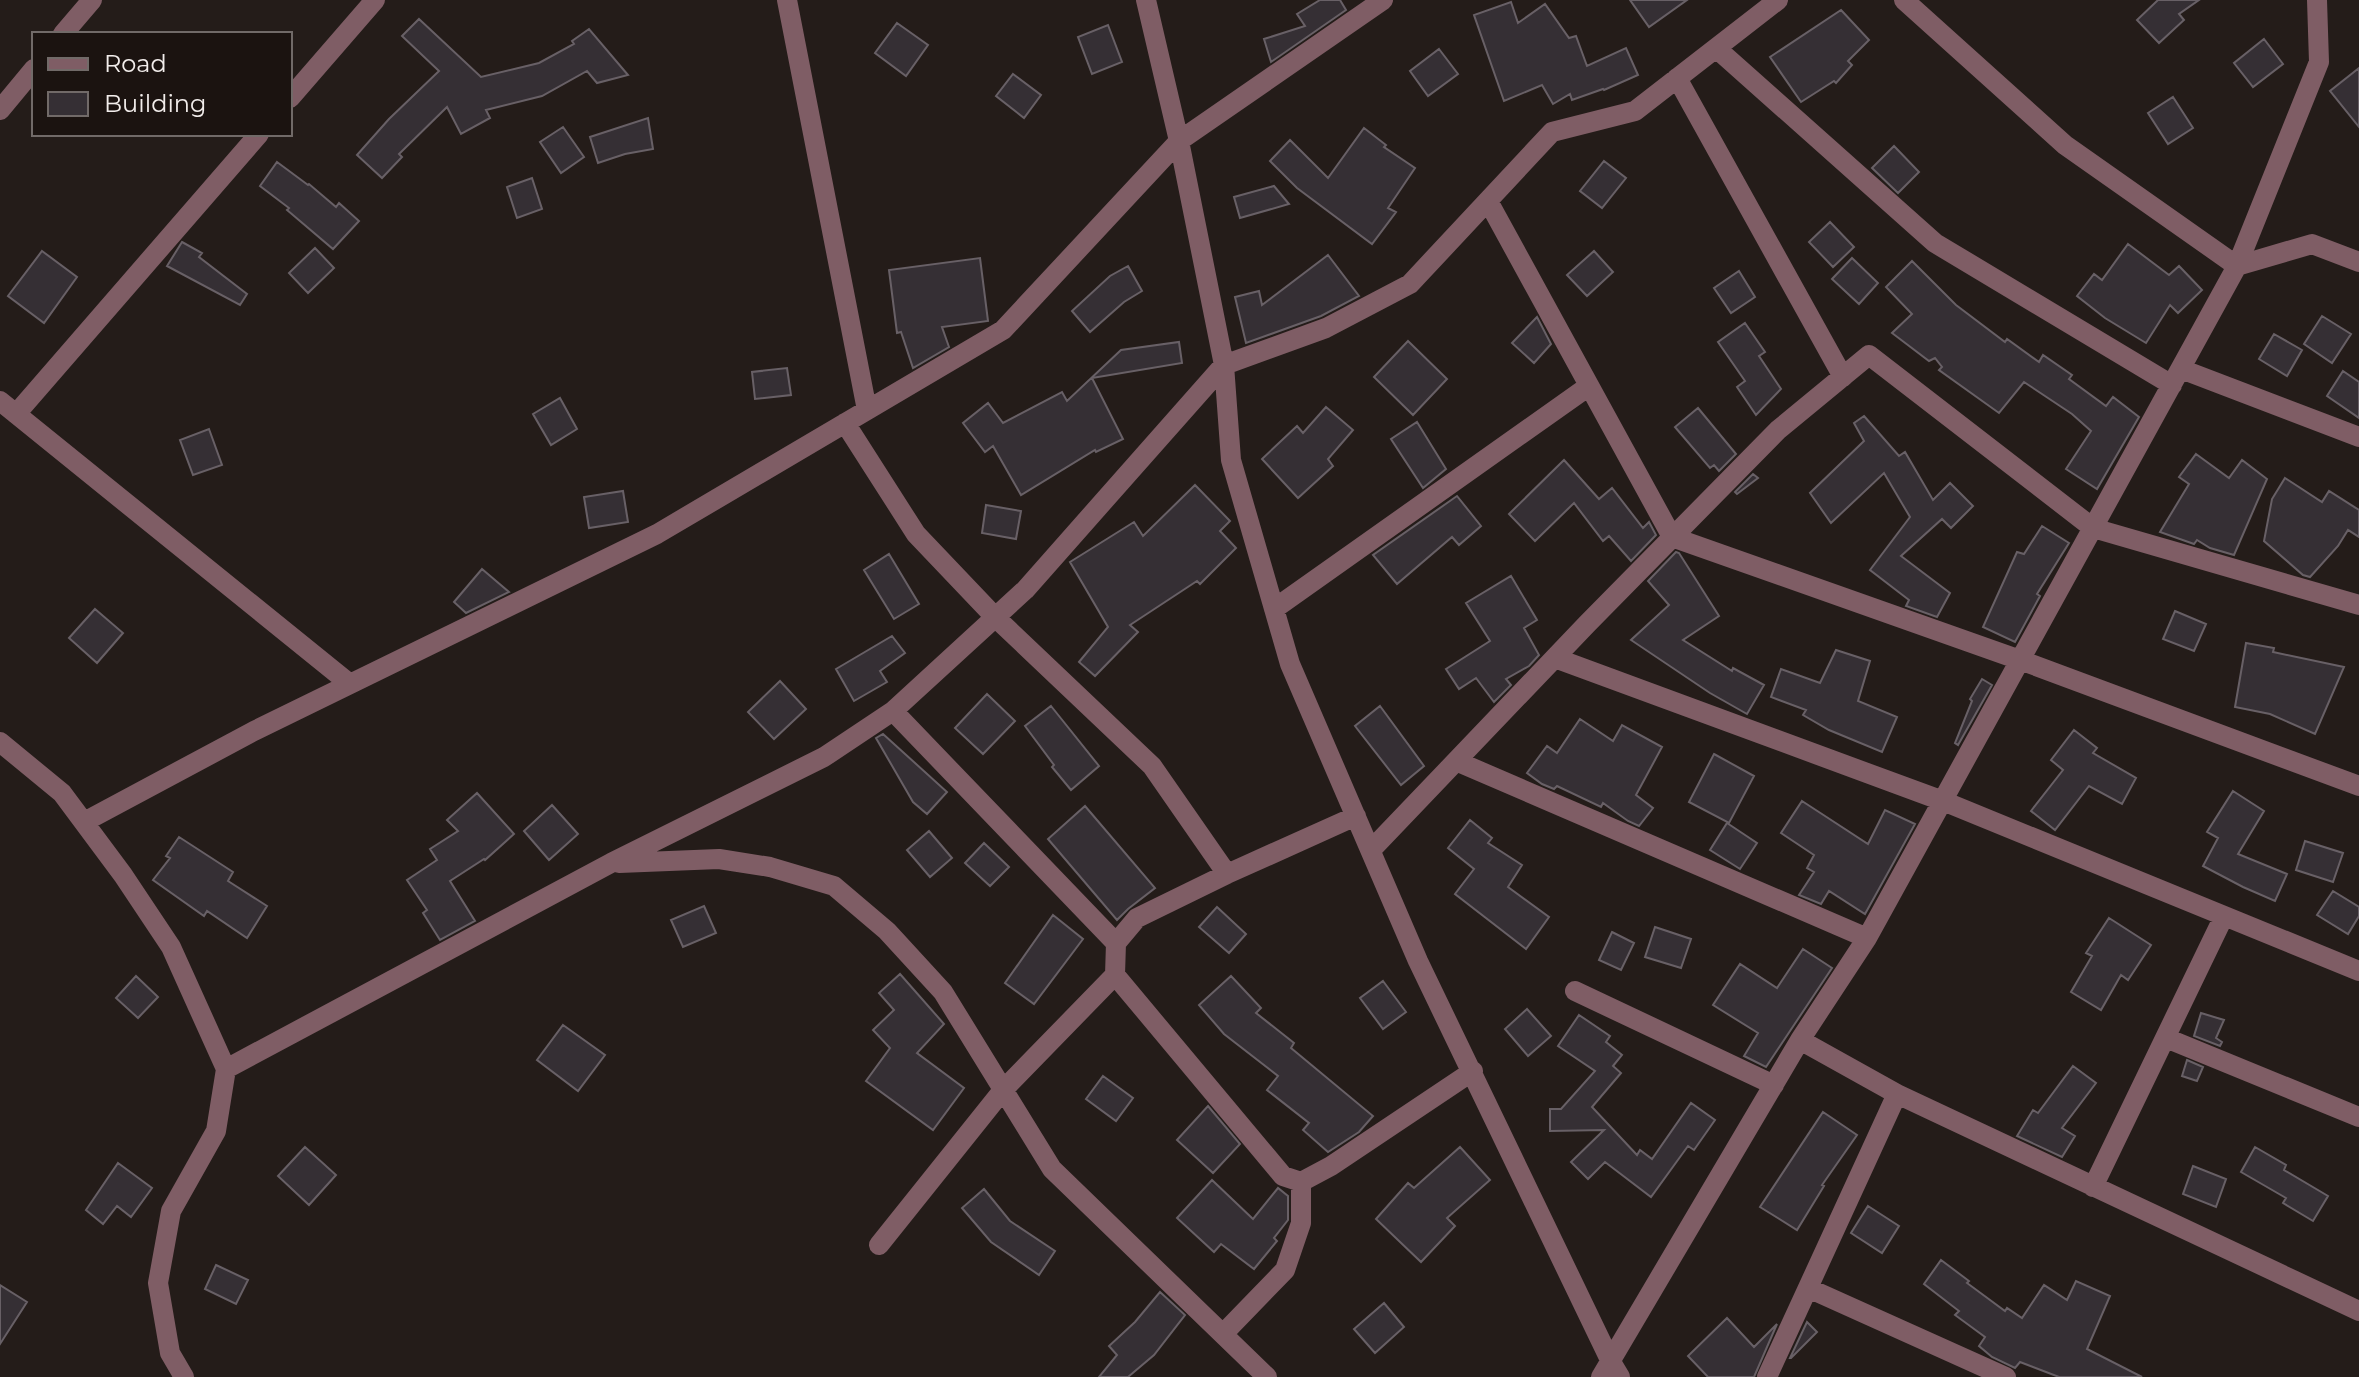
<svg xmlns="http://www.w3.org/2000/svg" width="2359" height="1377" font-family="Montserrat,sans-serif">
<style>
.building{fill:#352f34;stroke:#686066;stroke-width:2}
.lines{fill:none;stroke-linecap:round;stroke-linejoin:round}
.minor{stroke:#7f5d65;stroke-width:20}
</style>
<rect width="100%" height="100%" fill="#241c19"/>
<path class="building" d="M1320 0H1340L1346 10 1271 62 1264 39 1305 26 1297 14Z
M1630 0H1687L1649 27Z
M2158 0H2199L2179 14 2184 20 2159 43 2137 20Z
M1511 2 1518 23 1545 4 1569 38 1576 36 1587 66 1626 48 1638 75 1604 90 1603 89 1572 100 1570 94 1553 104 1542 85 1504 101 1474 15Z
M1841 10 1869 40 1848 61 1852 65 1836 83 1834 81 1801 102 1770 57Z
M419 19 481 77 539 63 574 44 572 41 589 29 628 75 597 83 587 71 542 96 486 110 490 118 461 134 447 107 399 154 402 157 382 178 357 155 389 119 439 71 402 36Z
M897 23 928 45 906 76 875 53Z
M1108 25 1122 62 1092 74 1078 37Z
M2264 39 2283 64 2253 87 2234 63Z
M1439 49 1458 74 1428 96 1410 71Z
M2359 68V127L2330 91Z
M1013 74 1041 95 1024 118 996 96Z
M2173 97 2193 128 2168 144 2148 113Z
M648 118 653 149 625 154 598 163 590 137Z
M563 127 584 157 561 173 540 142Z
M1364 128 1386 145 1384 147 1415 168 1388 208 1396 212 1372 244 1297 188 1270 161 1290 140 1328 178Z
M1894 146 1919 172 1898 193 1872 168Z
M1604 161 1626 178 1602 208 1580 191Z
M277 162 308 185 309 184 336 207 339 203 359 221 333 249 287 210 289 208 260 186Z
M532 178 542 209 517 218 507 187Z
M1274 186 1289 204 1240 218 1234 197Z
M1830 222 1854 247 1833 267 1809 242Z
M182 242 202 253 199 257 247 294 240 305 167 266Z
M2128 244 2169 275 2179 266 2202 290 2178 313 2170 305 2146 343 2105 318 2077 296 2094 274 2102 280Z
M315 248 334 268 308 293 289 273Z
M42 251 77 277 44 323 8 296Z
M1594 251 1613 272 1587 296 1567 275Z
M1328 255 1359 296 1321 316 1246 343 1235 297 1259 291 1262 305Z
M980 258 988 321 942 327 949 347 913 368 901 332 897 333 889 270Z
M1852 258 1878 283 1859 304 1832 279Z
M1912 261 1956 305 2005 342 2007 339 2039 362 2043 355 2072 375 2069 379 2106 406 2113 397 2139 417 2097 489 2066 469 2091 431 2072 414 2024 382 1999 413 1939 370 1942 367 1935 358 1929 361 1892 333 1912 314 1886 287Z
M1128 266 1142 291 1124 302 1090 332 1072 311 1110 276Z
M1739 271 1755 297 1731 313 1714 288Z
M2322 316 2351 334 2332 363 2304 344Z
M1537 317 1551 344 1534 363 1512 343Z
M1745 323 1765 352 1759 356 1781 389 1756 415 1737 387 1745 381 1718 342Z
M2274 334 2302 350 2287 376 2259 359Z
M1408 341 1447 379 1413 415 1374 377Z
M1179 342 1182 363 1092 378 1123 439 1096 452 1095 450 1021 495 993 446 985 452 963 423 988 403 1003 423 1062 392 1067 401 1121 350Z
M787 368 791 395 755 399 752 372Z
M2343 371 2359 382V418L2327 396Z
M560 398 577 429 551 445 533 414Z
M1326 407 1353 430 1328 459 1333 466 1298 498 1262 459 1297 426 1303 433Z
M1698 408 1736 454 1719 471 1714 465 1710 468 1675 427Z
M1864 416 1899 456 1905 452 1933 500 1950 483 1973 506 1951 528 1942 519 1901 556 1950 593 1937 617 1906 606 1909 600 1870 570 1910 517 1884 473 1831 523 1810 493 1864 441 1854 423Z
M1417 422 1446 469 1423 488 1391 439Z
M209 429 222 465 193 475 180 440Z
M2196 454 2229 478 2242 460 2267 479 2234 555 2210 548 2197 540 2194 544 2160 532 2189 484 2179 477Z
M1564 460 1599 499 1612 488 1643 528 1649 522 1656 535 1631 561 1609 536 1603 541 1574 503 1535 541 1509 514Z
M1753 474 1758 478 1737 494 1735 492Z
M2285 478 2322 502 2329 491 2359 510V537L2348 530 2338 546 2310 577 2303 575 2264 541 2272 499Z
M1195 485 1230 521 1220 531 1236 548 1200 584 1197 581 1130 625 1138 632 1095 676 1079 662 1108 627 1070 562 1134 522 1143 536Z
M623 491 628 522 589 528 584 497Z
M1457 496 1481 526 1459 545 1452 537 1397 584 1373 555Z
M986 505 1021 511 1016 539 982 533Z
M2042 526 2069 543 2037 594 2040 596 2015 642 1983 627 2017 552 2024 554Z
M1676 552 1679 553 1719 616 1683 640 1732 671 1733 668 1764 685 1747 714 1710 693 1631 640 1669 605 1648 581Z
M889 554 919 604 894 619 864 570Z
M482 569 509 592 466 613 454 602Z
M1511 576 1537 620 1524 628 1539 655 1529 666 1506 679 1511 685 1494 702 1476 678 1459 689 1446 669 1490 641 1466 603Z
M95 609 123 633 97 663 69 638Z
M2175 611 2206 624 2194 651 2163 639Z
M892 636 905 653 880 671 887 682 854 701 836 669Z
M2246 643 2274 648 2273 652 2344 667 2315 734 2270 714 2235 707Z
M1836 650 1870 661 1858 701 1897 717 1882 752 1829 730 1803 715 1806 710 1771 697 1781 669 1820 683Z
M1982 679 1992 685 1958 745 1955 743 1972 701 1970 699Z
M780 681 806 709 774 739 748 712Z
M987 694 1015 721 983 754 955 728Z
M1051 706 1099 766 1071 790 1052 767 1054 765 1025 726Z
M1380 706 1424 766 1401 785 1355 726Z
M1580 719 1613 741 1622 725 1662 747 1636 795 1653 808 1639 826 1628 821 1603 803 1601 807 1557 786 1554 789 1542 784 1527 773 1547 746 1557 753Z
M2074 730 2097 748 2093 753 2136 778 2122 804 2089 786 2055 830 2031 811 2063 770 2051 760Z
M883 734 947 792 927 814 913 802 876 738Z
M1714 754 1754 776 1729 823 1689 802Z
M2233 791 2264 811 2238 854 2287 874 2275 901 2243 887 2203 866 2218 838 2207 832Z
M477 793 514 834 485 860 484 859 450 881 475 921 440 940 423 913 427 910 407 880 437 860 430 849 458 831 447 820Z
M1802 801 1868 844 1885 810 1915 824 1865 914 1829 891 1821 904 1799 895 1814 872 1807 868 1814 855 1781 833Z
M552 805 578 834 549 860 524 831Z
M1085 806 1155 888 1128 909 1117 920 1048 839Z
M1470 820 1492 838 1488 843 1522 865 1508 887 1549 917 1526 949 1455 894 1474 869 1448 848Z
M1727 823 1757 843 1740 869 1710 850Z
M929 831 952 858 930 877 907 850Z
M179 837 233 872 228 881 267 906 247 938 207 911 204 916 153 880 170 858 166 856Z
M2305 841 2343 853 2333 882 2296 870Z
M984 843 1009 867 990 886 965 863Z
M2333 891 2359 907V916L2348 934 2317 915Z
M704 906 716 933 683 947 671 920Z
M1217 907 1246 934 1229 953 1199 927Z
M1053 915 1083 939 1034 1004 1005 983Z
M2109 918 2151 945 2128 980 2121 975 2101 1010 2071 992 2092 956 2086 953Z
M1655 927 1691 939 1681 968 1645 957Z
M1612 932 1634 943 1621 970 1599 960Z
M1803 949 1832 968 1766 1067 1744 1056 1758 1033 1713 1005 1740 964 1777 988Z
M900 974 944 1024 917 1053 964 1088 933 1130 866 1081 890 1048 873 1030 894 1010 879 993Z
M136 976 158 997 138 1018 116 998Z
M1231 976 1261 1008 1256 1013 1294 1043 1291 1048 1373 1116 1359 1132 1328 1152 1303 1130 1309 1123 1267 1090 1278 1076 1224 1034 1199 1005Z
M1383 981 1406 1012 1383 1029 1360 998Z
M1527 1009 1551 1036 1528 1056 1505 1029Z
M2201 1013 2224 1020 2216 1038 2222 1042 2220 1046 2194 1036Z
M1579 1015 1610 1036 1606 1042 1622 1055 1613 1066 1621 1073 1592 1107 1637 1155 1640 1150 1652 1159 1691 1103 1715 1120 1694 1150 1688 1146 1651 1197 1605 1162 1588 1179 1571 1162 1604 1130 1550 1131V1109H1561L1595 1071 1558 1046Z
M563 1025 605 1055 578 1091 537 1060Z
M2187 1060 2203 1067 2197 1081 2182 1076Z
M2073 1066 2096 1083 2062 1128 2075 1136 2062 1157 2017 1136 2033 1110 2038 1113Z
M1103 1076 1133 1098 1116 1121 1086 1099Z
M1208 1106 1240 1144 1213 1173 1177 1140Z
M1823 1112 1857 1135 1822 1185 1824 1186 1797 1230 1760 1207Z
M305 1147 336 1175 309 1205 278 1176Z
M1460 1147 1490 1180 1447 1218 1455 1226 1421 1262 1376 1219 1408 1183 1414 1188Z
M2255 1147 2286 1165 2284 1170 2328 1196 2313 1221 2283 1203 2286 1198 2241 1172Z
M118 1163 152 1188 131 1217 117 1206 103 1224 86 1210Z
M2193 1166 2226 1179 2216 1207 2183 1194Z
M1212 1180 1253 1219 1278 1188 1288 1196V1220L1274 1238 1277 1241 1254 1269 1221 1244 1214 1252 1177 1218Z
M984 1189 1010 1221 1055 1251 1039 1275 991 1242 962 1208Z
M1868 1206 1899 1226 1882 1253 1851 1233Z
M1941 1260 1969 1281 1967 1283 2005 1311 2007 1308 2022 1318 2044 1285 2067 1300 2076 1281 2110 1296 2087 1349 2142 1377H2059L2020 1362 2015 1368 1992 1357 1979 1346 1985 1337 1955 1315 1959 1311 1924 1284Z
M216 1265 248 1280 236 1304 205 1289Z
M0 1285 27 1302 0 1344Z
M1160 1292 1185 1315 1154 1355 1128 1377H1099L1117 1355 1109 1346 1135 1322Z
M1384 1303 1404 1327 1375 1353 1354 1329Z
M1727 1318 1754 1347 1777 1324 1754 1377H1708L1688 1356Z
M1807 1322 1817 1332 1791 1358H1790Z"/>
<g class="lines">
<path class="minor" d="M787 0 867 410
M1146 0 1179 141 1224 365 1231 460 1290 664 1418 961 1611 1362 1620 1377
M1904 0 2065 145 2237 266 2312 244 2359 262
M63 34 92 0
M1716 48 1935 243 2172 385
M1677 78 1843 377
M290 98 375 0
M0 110 34 69
M1488 201 1672 537 2020 660 2359 786
M2181 369 2359 437
M0 401 350 684
M16 414 259 134
M845 423 916 534 995 617 1152 766 1227 874
M1274 609 1589 386
M1555 658 1943 801 2359 971
M893 711 1116 943
M0 742 62 793 123 875 171 947 226 1069 216 1131 171 1211 158 1283 170 1353 184 1377
M1456 761 1867 938
M1356 816 1227 874 1137 918 1116 943 1115 975 1283 1176 1301 1182 1331 1166 1473 1071
M84 822 254 731 657 534 1003 330 1179 141 1383 0
M1371 850 1587 624 1778 430 1869 355 2093 528 2359 605
M619 863 719 859 770 867 834 886 887 931 943 992 1052 1169 1267 1377
M1575 991 1774 1085
M2166 1038 2359 1117
M226 1069 611 863 824 757 893 711 1025 590 1224 365 1326 328 1410 284 1552 132 1635 111 1778 0
M1897 1094 2359 1311
M2093 1187 2224 916
M879 1245 1003 1090 1115 975
M1808 1288 2006 1377
M1223 1334 1285 1270 1301 1223V1182
M1601 1377 1800 1040 1867 938 2237 266 2319 62 2317 0
M1767 1377 1897 1094 1800 1040"/>
</g>
<rect x="32" y="32" width="260" height="104" fill="#1b1310" stroke="#716a68" stroke-width="2"/>
<rect x="48" y="58" width="40" height="12" fill="#7f5d65" stroke="#716a68" stroke-width="2"/>
<text x="104" y="72" font-size="24" fill="#f2edeb">Road</text>
<rect x="48" y="92" width="40" height="24" fill="#352f34" stroke="#716a68" stroke-width="2"/>
<text x="104" y="112" font-size="24" fill="#f2edeb">Building</text>
</svg>
